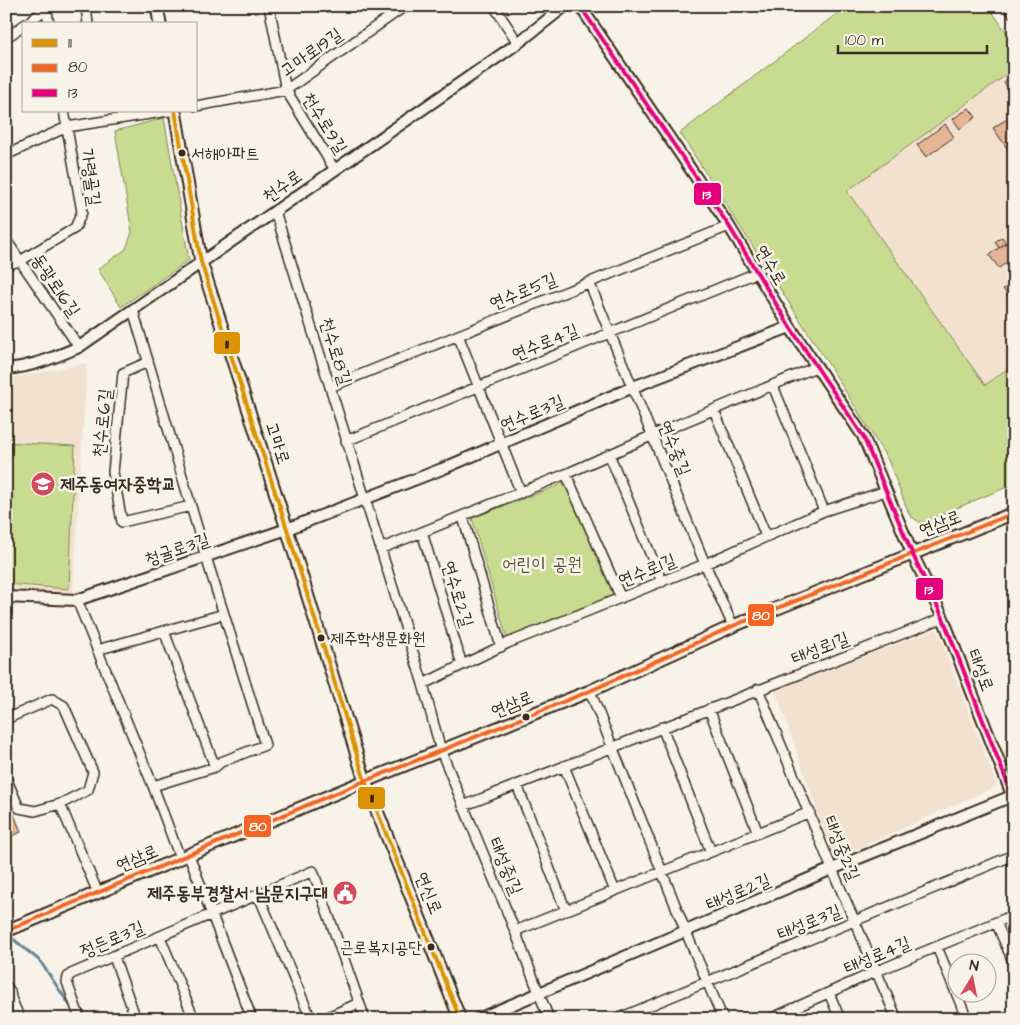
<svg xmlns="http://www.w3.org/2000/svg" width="1020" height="1025" font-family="'Architects Daughter','Poor Story',sans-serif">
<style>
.built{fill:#f2e1cf}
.green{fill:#c8dc91;stroke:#828358}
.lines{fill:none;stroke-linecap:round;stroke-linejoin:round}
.stream{stroke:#648793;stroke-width:3}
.building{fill:#e5b695;stroke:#3b2a1e}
.minor-casing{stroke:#3b2a1e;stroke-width:12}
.tertiary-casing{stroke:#3b2a1e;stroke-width:14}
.secondary-casing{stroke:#3b2a1e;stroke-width:15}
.minor{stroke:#f7f3e8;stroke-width:9}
.tertiary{stroke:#f7f3e8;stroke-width:10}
.secondary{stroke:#f7f3e8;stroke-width:11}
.bus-1-casing{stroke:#f7f3e8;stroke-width:8}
.bus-2-casing{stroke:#f7f3e8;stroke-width:8}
.bus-3-casing{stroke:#f7f3e8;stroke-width:8}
.bus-1{stroke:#db9304;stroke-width:4}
.bus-2{stroke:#f26522;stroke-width:4}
.bus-3{stroke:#e5007d;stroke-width:4}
.bus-dot{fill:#3b2a1e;stroke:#f7f3e8;stroke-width:2}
.labels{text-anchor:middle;stroke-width:5;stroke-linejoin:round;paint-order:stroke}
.bus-label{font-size:17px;fill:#3b2a1e;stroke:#f7f3e8;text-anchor:start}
.street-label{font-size:18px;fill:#3b2a1e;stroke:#f7f3e8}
.poi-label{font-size:18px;font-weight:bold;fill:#3b2a1e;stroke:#f7f3e8;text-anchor:start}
.park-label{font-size:18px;fill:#5e563b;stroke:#f7f3e8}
.line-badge{stroke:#f7f3e8;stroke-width:2}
.badge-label{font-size:14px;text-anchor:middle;font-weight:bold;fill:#fff}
.pale-badge-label{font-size:14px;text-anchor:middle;font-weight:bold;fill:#111}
</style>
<rect width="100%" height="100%" fill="#f7f3e8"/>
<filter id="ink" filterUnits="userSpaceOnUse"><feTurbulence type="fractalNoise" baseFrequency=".02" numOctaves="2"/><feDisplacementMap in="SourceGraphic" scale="10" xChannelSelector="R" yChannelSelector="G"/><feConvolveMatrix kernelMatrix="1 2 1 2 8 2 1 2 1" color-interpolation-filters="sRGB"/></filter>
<g filter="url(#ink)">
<path class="built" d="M1014 69V364L985 385 847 191Z
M87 363 73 594 6 589V379Z
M937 629 997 786 834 859 775 690Z"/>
<path class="green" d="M847 6H988L1014 43V69L847 191 985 385 1014 364V484L921 523 910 516 888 460 836 376 680 133Z
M164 118 189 260 121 307 98 269 126 249 132 232 115 131Z
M6 442 75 446 69 589 6 584Z
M565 483 615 595 507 639 472 518Z"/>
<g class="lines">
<path class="stream" d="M7 934 40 961 71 1007"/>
</g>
<path class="building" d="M1014 74V89L1010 91 1004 82Z
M969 108 976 117 960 129 953 119Z
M1007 119 1014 129V158L993 128Z
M945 124 954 137 926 157 917 145Z
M1002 237 1006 243 999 248 995 242Z
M1008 241 1014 249V257L999 268 989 255Z
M1011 284 1014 288V300L1012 301 1003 289Z
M6 794 21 832 6 839Z"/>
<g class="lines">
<defs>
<path id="minor" d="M46 6 49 24
M86 6 88 24
M269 6 286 90 335 170
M494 6 518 43
M26 24 46 9
M6 38 24 25
M196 106 286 90 405 6
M6 155 67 127 169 111
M275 211 423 684 441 751 515 931 549 1019
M6 240 79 347
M6 265 20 261 75 228 82 212 64 111
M589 282 705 564 733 626
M133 310 206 557 265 745 221 762 215 767 153 786
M458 335 521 493
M148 362 123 373 113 472 122 522 191 506
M773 386 824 511
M330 387 729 226
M714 410 766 536
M346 441 756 273
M609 454 662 582
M566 474 653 435 816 367
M463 517 501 647
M422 532 462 665
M380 549 566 474 621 598
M77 600 153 786 180 858
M164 631 215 767
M97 650 224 614
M423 684 508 643 705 564 824 511 886 491
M758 689 832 869 897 1019
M590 691 686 932 723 1019
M709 709 758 833
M6 719 52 699 64 706 93 772 88 790 60 804 35 811 19 808 6 778
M662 727 711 852
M564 766 615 891
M517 785 566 911
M60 804 98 893
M463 806 943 618
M189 855 252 1019
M258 894 311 1019
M996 922 1014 964
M515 931 810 812
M160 937 194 1019
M937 947 967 1019
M114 957 136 1019
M6 986 10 991 11 998
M829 993 840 1019
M6 1000 11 998 20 1019
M80 1019 67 982 68 977 71 974 313 871 365 1019
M323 1019 359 1003
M617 1019 1014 855
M770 1019 877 971 1014 915"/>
<path id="tertiary" d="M580 6 729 226 790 327 863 436 912 553 943 618 1014 800
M6 369C32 367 55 357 79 347L518 43 565 6
M6 597 77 600 287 529 442 469 633 387 790 327
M478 1019 832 869 1012 796"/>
<path id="secondary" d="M157 6 160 24
M1010 6 1014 12
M175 111 201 262 287 529 365 781 460 1019
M6 931 365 781 590 691 733 626 1014 513"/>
</defs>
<use href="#minor" class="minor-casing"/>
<use href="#tertiary" class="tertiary-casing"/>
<use href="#secondary" class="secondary-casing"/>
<use href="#minor" class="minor"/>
<use href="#tertiary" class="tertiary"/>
<use href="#secondary" class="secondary"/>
<defs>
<path id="bus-1" d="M175 111 201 262 287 529 365 781 460 1019"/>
<path id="bus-2" d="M6 931 365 781 590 691 733 626 1014 513"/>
<path id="bus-3" d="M580 6 729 226 790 327 863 436 912 553 943 618 1014 800"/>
</defs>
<use href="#bus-1" class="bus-1-casing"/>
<use href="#bus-2" class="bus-2-casing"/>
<use href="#bus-3" class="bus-3-casing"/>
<use href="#bus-1" class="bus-1"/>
<use href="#bus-2" class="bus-2"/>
<use href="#bus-3" class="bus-3"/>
</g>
</g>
<defs>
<symbol id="school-disc" viewBox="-11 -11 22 22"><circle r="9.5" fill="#d1495b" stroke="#f7f3e8"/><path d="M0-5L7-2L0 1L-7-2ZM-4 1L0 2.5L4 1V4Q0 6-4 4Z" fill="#fff"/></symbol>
<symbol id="civic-disc" viewBox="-11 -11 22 22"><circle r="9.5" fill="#d1495b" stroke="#f7f3e8"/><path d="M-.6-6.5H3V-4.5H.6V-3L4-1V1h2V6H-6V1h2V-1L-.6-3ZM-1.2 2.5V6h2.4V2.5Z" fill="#fff"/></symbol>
</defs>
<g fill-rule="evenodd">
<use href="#school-disc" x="29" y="470" width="28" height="28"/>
<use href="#civic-disc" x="331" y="879" width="28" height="28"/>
</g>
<g class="bus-dot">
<circle cx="182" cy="153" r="4.5"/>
<circle cx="321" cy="638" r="4.5"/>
<circle cx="526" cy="717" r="4.5"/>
<circle cx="431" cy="947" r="4.5"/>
</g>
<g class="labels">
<g class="bus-label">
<text x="191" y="159">서해아파트</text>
<text x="330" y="644">제주학생문화원</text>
<text x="422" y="953" text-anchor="end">근로복지공단</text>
</g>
<g class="street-label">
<text transform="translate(311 52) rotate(-35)" y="6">고마로19길</text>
<text transform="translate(325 123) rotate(58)" y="6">천수로9길</text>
<text transform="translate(91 177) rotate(82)" y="6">가령골길</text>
<text transform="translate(282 186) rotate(-35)" y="6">천수로</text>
<text transform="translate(771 265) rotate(59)" y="6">연수로</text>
<text transform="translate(56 285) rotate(56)" y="6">동광로16길</text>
<text transform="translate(523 291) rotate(-22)" y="6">연수로5길</text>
<text transform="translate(545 342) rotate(-22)" y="6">연수로4길</text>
<text transform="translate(336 351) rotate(73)" y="6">천수로8길</text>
<text transform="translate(532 413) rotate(-23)" y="6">연수로3길</text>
<text transform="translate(102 423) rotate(-84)" y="6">천수로6길</text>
<text transform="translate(278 443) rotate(72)" y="6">고마로</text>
<text transform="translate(675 448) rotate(68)" y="6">연수중길</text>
<text transform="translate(940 523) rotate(-21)" y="6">연삼로</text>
<text transform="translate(177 549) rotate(-19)" y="6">청귤로3길</text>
<text transform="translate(647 570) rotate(-22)" y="6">연수로1길</text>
<text transform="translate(458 594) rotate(73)" y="6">연수로2길</text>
<text transform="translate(820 648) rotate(-21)" y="6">태성로1길</text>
<text transform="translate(981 670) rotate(69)" y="6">태성로</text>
<text transform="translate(512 704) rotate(-22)" y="6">연삼로</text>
<text transform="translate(842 848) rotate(68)" y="6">태성중2길</text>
<text transform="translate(137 858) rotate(-23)" y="6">연삼로</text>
<text transform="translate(506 866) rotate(67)" y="6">태성중1길</text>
<text transform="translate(738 892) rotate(-23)" y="6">태성로2길</text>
<text transform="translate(429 893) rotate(68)" y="6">연신로</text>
<text transform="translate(809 922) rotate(-22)" y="6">태성로3길</text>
<text transform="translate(112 939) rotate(-23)" y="6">정든로3길</text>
<text transform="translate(877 955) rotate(-23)" y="6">태성로4길</text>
</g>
<g class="poi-label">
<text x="60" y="490">제주동여자중학교</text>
<text x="328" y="899" text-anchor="end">제주동부경찰서 남문지구대</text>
</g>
<g class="park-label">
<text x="542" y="570">어린이 공원</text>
</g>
</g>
<g class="line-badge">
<rect x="693" y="182" width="29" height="24" rx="5" fill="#e5007d"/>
<rect x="213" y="331" width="28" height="24" rx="5" fill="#db9304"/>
<rect x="915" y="577" width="29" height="24" rx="5" fill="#e5007d"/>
<rect x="747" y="603" width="28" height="24" rx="5" fill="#f26522"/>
<rect x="357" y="786" width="29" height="24" rx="5" fill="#db9304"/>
<rect x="243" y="814" width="29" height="24" rx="5" fill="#f26522"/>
</g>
<g class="badge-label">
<text x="707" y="199">13</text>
<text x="929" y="594">13</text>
<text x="761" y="620">80</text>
<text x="258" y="831">80</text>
</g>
<g class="pale-badge-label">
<text x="227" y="348">11</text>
<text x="372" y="802">11</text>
</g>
<rect width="1020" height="1025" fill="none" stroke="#f7f3e8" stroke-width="25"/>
<rect x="12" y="12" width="995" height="1000" fill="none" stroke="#3b2a1e" stroke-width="2" filter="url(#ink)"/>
<rect x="22" y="22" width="175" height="90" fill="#f7f3e8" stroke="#aca397"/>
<rect x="32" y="39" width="25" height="8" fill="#db9304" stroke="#aca397"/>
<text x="68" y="48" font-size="15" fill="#3b2a1e">11</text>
<rect x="32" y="64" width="25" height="8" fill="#f26522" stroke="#aca397"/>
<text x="68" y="72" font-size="15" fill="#3b2a1e">80</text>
<rect x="32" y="89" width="25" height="8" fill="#e5007d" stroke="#aca397"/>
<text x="68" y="98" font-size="15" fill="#3b2a1e">13</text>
<g transform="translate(972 978) rotate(10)"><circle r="24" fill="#f7f3e8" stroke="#aca397"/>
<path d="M0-4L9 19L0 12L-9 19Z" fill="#d1495b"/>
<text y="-8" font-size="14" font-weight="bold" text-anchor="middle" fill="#3b2a1e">N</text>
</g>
<path d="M838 45v8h149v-8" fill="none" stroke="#3b2a1e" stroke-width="2.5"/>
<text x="845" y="45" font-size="15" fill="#3b2a1e" stroke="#f7f3e8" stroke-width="4" paint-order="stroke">100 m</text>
</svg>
